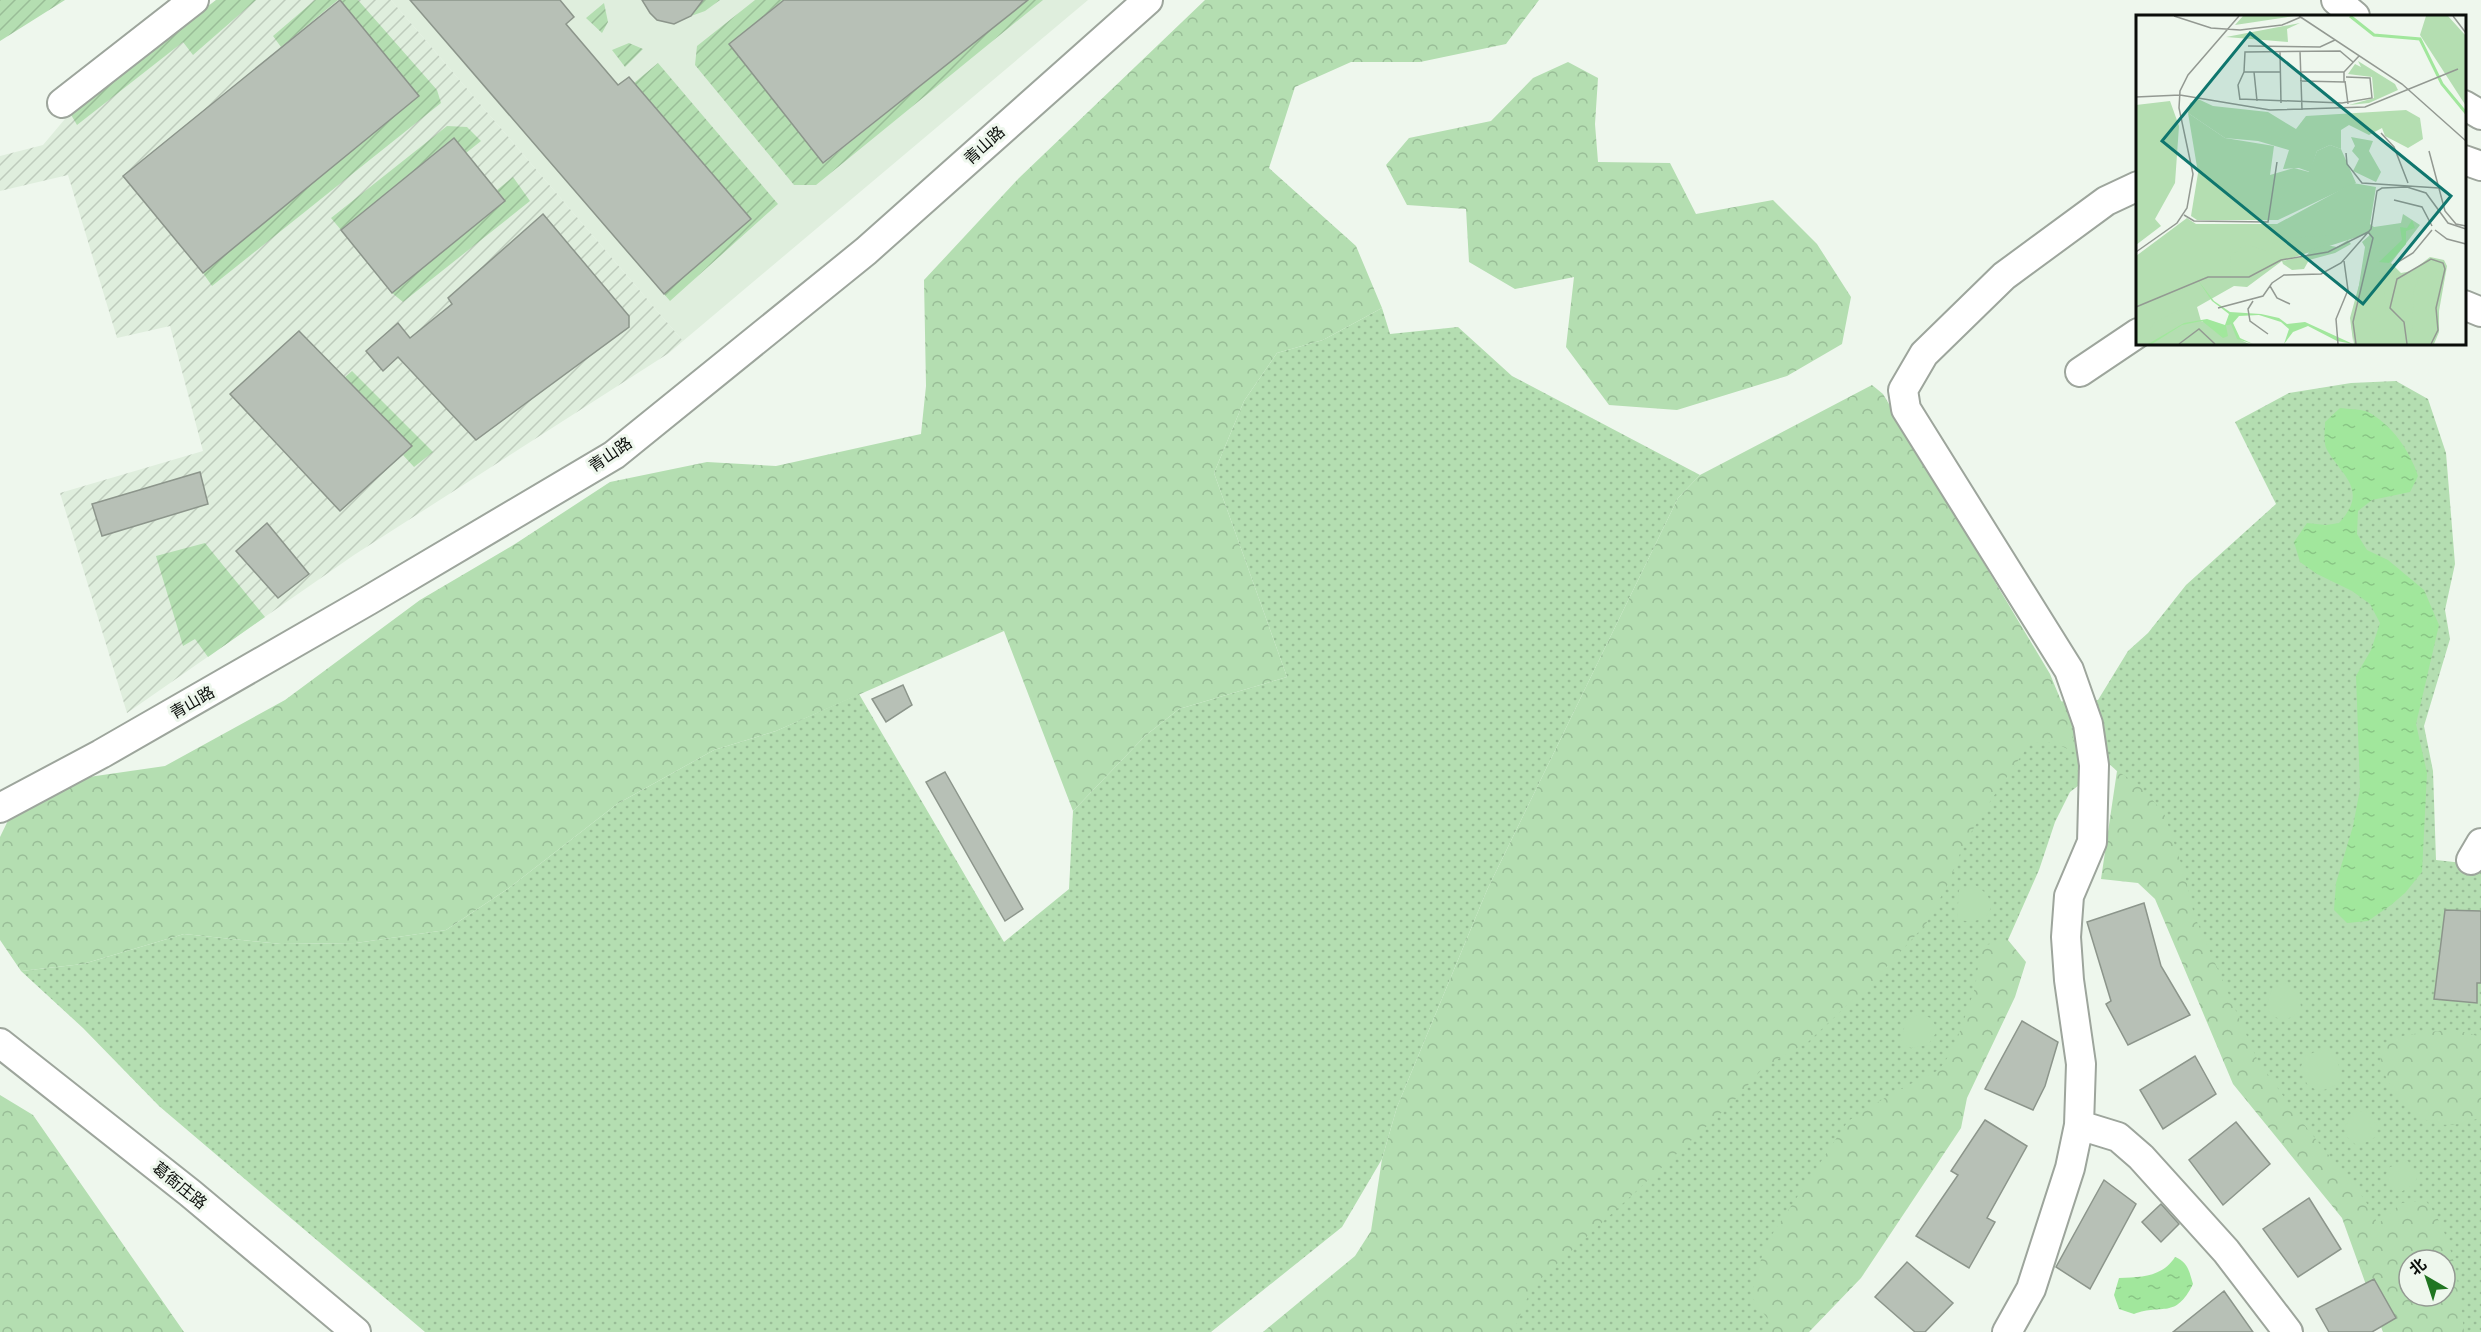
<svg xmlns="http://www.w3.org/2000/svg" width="2481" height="1332" font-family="Raleway,'Noto Sans SC',sans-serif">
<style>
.built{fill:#dfeedd}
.industrial{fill:url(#industrial-furrows)}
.grass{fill:url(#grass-dots);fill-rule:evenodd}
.forest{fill:url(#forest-crowns);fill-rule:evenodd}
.garden{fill:url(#garden-furrows)}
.pitch{fill:#b4deb1}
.water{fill:url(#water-ripples)}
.building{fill:#b7c0b6;stroke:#8c958b;stroke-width:1.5}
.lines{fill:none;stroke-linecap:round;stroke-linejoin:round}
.minor-casing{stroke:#9da59c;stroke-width:32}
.minor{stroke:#fff;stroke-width:28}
.labels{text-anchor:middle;stroke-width:6;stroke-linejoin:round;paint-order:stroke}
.street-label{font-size:16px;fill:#0a0d0a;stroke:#eef7ed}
.inset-river{fill:none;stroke:#a1e79c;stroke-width:3}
.inset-road{fill:none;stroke:#939992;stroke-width:1.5}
.view{fill:#0f766e;fill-opacity:0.15;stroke:#0f766e;stroke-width:3}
.inset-edge{fill:none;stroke:#0a0d0a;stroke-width:3}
</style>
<defs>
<pattern id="industrial-furrows" width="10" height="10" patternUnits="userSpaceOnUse" patternTransform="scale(1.5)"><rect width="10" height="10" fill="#dfeedd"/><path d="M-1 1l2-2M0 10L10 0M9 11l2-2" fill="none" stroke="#becbbc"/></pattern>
<pattern id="grass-dots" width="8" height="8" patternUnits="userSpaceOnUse" patternTransform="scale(1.5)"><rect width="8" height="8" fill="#b4deb1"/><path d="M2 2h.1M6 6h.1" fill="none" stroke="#99bd97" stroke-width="1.8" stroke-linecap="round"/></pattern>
<pattern id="forest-crowns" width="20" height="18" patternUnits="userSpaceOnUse" patternTransform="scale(1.5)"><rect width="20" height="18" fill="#b4deb1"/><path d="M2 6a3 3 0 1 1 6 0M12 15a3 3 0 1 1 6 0" fill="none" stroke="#99bd97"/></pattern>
<pattern id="garden-furrows" width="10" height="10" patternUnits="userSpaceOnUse" patternTransform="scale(1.5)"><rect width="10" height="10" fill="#b4deb1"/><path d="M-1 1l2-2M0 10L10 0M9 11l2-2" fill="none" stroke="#99bd97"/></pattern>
<pattern id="water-ripples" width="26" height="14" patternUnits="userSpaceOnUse" patternTransform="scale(1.5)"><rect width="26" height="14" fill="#a1e79c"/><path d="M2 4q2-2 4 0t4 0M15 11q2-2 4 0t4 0" fill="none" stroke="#89c585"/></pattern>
</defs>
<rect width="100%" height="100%" fill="#eef7ed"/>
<path class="built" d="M391 0H1088L683 341Z"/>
<path class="industrial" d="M216 0H391L683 341 669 353 354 555 127 713 60 493 203 451 170 326 117 338 68 175 0 191V156L43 145 70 113Z"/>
<path class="grass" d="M1382 308 1390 334 1458 327 1512 376 1700 475 1678 498 1487 890 1397 1107 1382 1159 1342 1227 1211 1332H425L159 1106 83 1028 21 971 83 964 184 934 281 944 356 943 446 930 509 888 617 804 714 750 776 731 859 694 1004 942 1069 889 1073 811 1145 736 1179 709 1287 677 1214 473 1244 401 1277 353 1323 340Z
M2396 381 2428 399 2446 453 2455 564 2445 610 2450 639 2424 726 2433 771 2436 860 2481 865V1332H2416L2377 1245 2243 1074 2117 771 2108 763 2070 792 2055 822 2039 870 2008 940 1998 980 1787 1332H1440L2020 703 2098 700 2128 651 2148 633 2186 585 2276 504 2235 422 2289 393 2351 383ZM2409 1260H2445V1296H2409Z"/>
<path class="forest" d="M1205 0H1539L1506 44 1420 62H1351L1295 87 1269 168 1356 246 1382 308 1323 340 1277 353 1244 401 1214 473 1287 677 1179 709 1145 736 1073 811 1004 631 776 731 714 750 617 804 509 888 446 930 356 943 281 944 184 934 83 964 21 971 0 940V837L14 808 75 779 165 766 285 700 420 600 515 544 610 482 707 462 776 466 921 434 926 386 924 280 1019 178Z
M1568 62 1598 78 1595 124 1598 162 1670 163 1696 214 1773 200 1817 244 1851 297 1842 344 1787 376 1677 410 1609 405 1566 347 1574 277 1515 289 1469 262 1466 209 1407 205 1386 165 1409 138 1491 121 1533 78Z
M1872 385 1883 394 2050 674 2069 720 2076 753 2053 742 2030 743 1987 806 1963 846 1948 884 1926 924 1876 978 1808 1042 1763 1068 1733 1102 1532 1287 1513 1332H1263L1355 1256 1371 1231 1382 1159 1397 1107 1487 890 1678 498 1700 475Z
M2117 771 2138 784 2164 813 2185 875 2194 915 2257 1059 2298 1117 2365 1200 2378 1224 2402 1203 2426 1201C2455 1237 2459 1287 2464 1332H2383L2342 1218 2233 1084 2155 899 2138 883 2101 879ZM2409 1260H2445V1296H2409Z
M2008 940 2026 962 2015 997 1967 1098 1961 1128 1861 1278 1809 1332H1767L1770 1322 1751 1296 1765 1245 1848 1121 1896 1091 1939 1070 1954 1048 1975 988 1981 946Z
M2453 1029 2481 1037V1117C2439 1137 2405 1117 2386 1077 2382 1069 2381 1058 2379 1050L2395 1037Z
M0 1095 33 1115 184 1332H0Z"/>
<path class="garden" d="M0 0H65L0 41Z
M216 0H256L193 55 183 42 77 125 70 113Z
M315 0H338L281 47 273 36Z
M340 0H358L437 90 441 103 212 286 203 273 418 96Z
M699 0H720L705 11 691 16Z
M755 0H784L729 44 824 163 1028 0H1043L816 185H794L695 65 697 46Z
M604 3 608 22 602 33 586 18Z
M629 43 643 49 625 67 612 50Z
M658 63 778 204 670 301 664 294 751 219 634 83Z
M447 126 467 127 481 141 466 153 454 138 341 230 331 218Z
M513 177 530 201 403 302 392 293 505 201 497 190Z
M352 371 433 452 414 467 403 455 412 446 345 377Z
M205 543 265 617 208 657 195 639 183 646 156 556Z"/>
<path class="pitch" d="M1973 884C2007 902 1987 929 1957 919L1959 890Z
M2286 983 2300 1000 2301 1008 2293 1017 2281 1020 2270 1014 2267 1005 2272 988Z
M1919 1014 1931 1018 1938 1030 1928 1045 1911 1048 1901 1041 1906 1020Z
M2325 1048 2335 1054 2342 1076 2336 1085 2319 1092 2307 1084 2300 1069 2305 1056Z
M2363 1111 2370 1113 2377 1126V1136L2367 1142 2356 1145 2347 1137 2344 1128 2354 1112Z
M2408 1161 2417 1179 2411 1186 2401 1192 2391 1189 2384 1178 2390 1167Z"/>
<path class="water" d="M2340 408C2348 409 2361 409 2368 412 2392 425 2410 451 2418 476L2410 492 2372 500 2358 511 2357 534 2367 550 2388 560 2424 590 2439 625 2416 724 2427 773 2422 872 2405 893 2391 905 2368 921 2347 923 2334 910 2336 883 2353 826 2360 789 2356 676 2371 650 2380 623 2370 604 2352 591 2317 574 2300 562 2294 542 2307 523 2326 525 2339 523C2369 490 2343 477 2327 450 2323 443 2325 430 2325 422Z
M2175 1257C2188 1262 2189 1271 2193 1284 2175 1320 2163 1303 2134 1314L2119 1309 2114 1295 2119 1278C2142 1277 2162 1277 2175 1257Z"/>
<path class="building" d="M340 0 419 96 203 273 123 176Z
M410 0H560L574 17 566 24 618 85 629 77 751 219 664 294Z
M642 0H703L691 16 674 24 657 20 650 13Z
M784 0H1028L823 163 729 44Z
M454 138 505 201 392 293 341 230Z
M543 214 629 316V327L476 440 398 357 383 371 366 351 398 323 410 338 452 304 448 298Z
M299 331 412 446 340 511 230 394Z
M200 472 208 504 102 536 92 504Z
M267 523 309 574 278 598 236 551Z
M903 685 912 705 886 722 872 699Z
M945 772 1023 909 1005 921 926 782Z
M2144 903 2161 966 2190 1015 2128 1045 2106 1004 2111 1001 2087 922Z
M2445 910 2481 911V983H2477V1003L2434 999Z
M2022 1021 2058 1042 2045 1086 2033 1110 1985 1089Z
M2195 1056 2216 1094 2163 1129 2140 1090Z
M1985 1120 2027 1146 1987 1218 1995 1222 1969 1268 1916 1236 1958 1175 1951 1171Z
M2236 1122 2270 1164 2223 1205 2189 1160Z
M2104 1180 2136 1204 2090 1289 2056 1267Z
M2309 1198 2341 1249 2298 1277 2263 1229Z
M2161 1204 2179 1224 2161 1242 2142 1222Z
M1907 1262 1953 1303 1925 1332H1915L1875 1297Z
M2374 1279 2396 1318 2372 1332H2329L2316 1309Z
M2224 1291 2253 1332H2173Z"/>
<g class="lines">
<defs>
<path id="minor" d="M2336 0 2355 16
M62 103 194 0
M2464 105 2481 115
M2464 160 2481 166
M2464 305 2481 312
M2080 372 2138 333
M0 808 101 754 369 600 614 455 866 251 1148 0
M2471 860 2481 843
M0 1043 190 1193 356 1332
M2079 1125 2118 1137 2141 1157 2226 1251 2288 1332
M2007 1332 2031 1289 2070 1168 2079 1125 2081 1064 2069 980 2066 937 2069 896 2092 842 2094 765 2088 724 2069 670 1906 409 1903 390 1924 354 2004 276 2106 201 2138 186"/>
</defs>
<use href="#minor" class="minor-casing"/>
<use href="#minor" class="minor"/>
</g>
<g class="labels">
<g class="street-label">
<text transform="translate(984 145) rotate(-42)" y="6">青山路</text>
<text transform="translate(610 454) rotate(-34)" y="6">青山路</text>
<text transform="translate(192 702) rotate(-30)" y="6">青山路</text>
<text transform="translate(180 1185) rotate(39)" y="6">葛衙庄路</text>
</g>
</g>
<g transform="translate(2136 15)">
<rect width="330" height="330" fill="#eef7ed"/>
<path d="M107 1H158L99 10ZM52 98 89 123 138 131 134 160 158 153 173 157 181 136 194 130 205 134 220 168 142 205H61L55 201 62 158ZM267 199 284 210 255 248 265 258 276 256 294 242 308 245 311 251 303 296V317L298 329H218L215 309 234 218 146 246 111 272 98 271 61 292 65 306 87 313 96 307 103 324 113 329H0V286L107 227 231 207 238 212 265 208Z" fill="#b4deb1"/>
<path d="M290 1H312L330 21V91L284 20ZM62 84 77 91 132 97 160 114 170 101 270 95 284 103 287 124 272 133 249 121 246 113 233 120 213 110 205 115V134L194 130 181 136 174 157 163 153 147 154 153 135 122 126 89 123 52 98 54 88ZM34 86 43 111 39 168 19 204 25 211 0 230V90ZM215 122 237 126 233 136 245 157 240 167 217 156 223 144 216 136 219 131ZM217 168 240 172 233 215 229 211 202 220 153 223 136 229 130 236 113 230 106 232 94 242 95 262 71 261 0 291V241L51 203 60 209H141ZM235 219 227 259 226 273 231 276 218 308 217 326 214 303 223 270 229 232 226 227ZM212 225 215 229 199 238 173 245 168 254 156 255 147 249 146 246 170 241 175 235 190 230 201 232ZM238 259 248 266H258L250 298 248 275 238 270ZM277 259 283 263 278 274 276 316 272 319 267 300V272L268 262ZM51 291V304L14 326 0 328V322L13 316 18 308ZM67 318 78 329H46L57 320Z" fill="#b4deb1"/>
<path d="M164 8 151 14 152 27 90 22ZM222 46 259 69 262 75 233 88 213 90 238 83 236 62 212 59 219 49 225 52Z" fill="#b4deb1"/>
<path d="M276 205 279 213 270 216V229L253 248 243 247 266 225 264 212 271 213ZM61 264 78 286 94 297 125 299 143 303 151 309 169 307 217 329 201 326 172 311 157 317 148 329 153 314 145 307 123 300 103 301 97 308 104 323 117 329 101 324 95 309 90 311 92 321 87 323 66 306 46 310 16 329H12L48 308 71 304 89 310 93 299 76 286Z" fill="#a1e79c"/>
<path class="inset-river" d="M214 1 238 20 284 24 306 69 330 98"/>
<path class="inset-road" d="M38 1 75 13 104 15 146 10 165 2M163 1 266 69 330 126M317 1 330 18M112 31 184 32 199 25M164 36 166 95M144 37 145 88M108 57 109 37 204 36 217 47M118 57 121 86M164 57H208M164 66 208 67V57L223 41M209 66 212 89M0 82 44 80 134 95 229 92 322 54M104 84 206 88 236 83 234 63 210 62M104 85 102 70 108 57H144M245 118 258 132 272 168M293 136 309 196 320 209 330 211M210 138 211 149 226 168 303 173M258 185 286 192 296 211M48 200 58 206 132 207 141 147M299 215 311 224 330 229M0 237 41 208 51 193 57 159 43 93 44 76 52 60 103 1M257 250 277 238 296 215M134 271 141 283 154 289M117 286 112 294 114 306 132 319M0 292 72 262H113L145 245 192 237 232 217 237 223 217 307 220 329M82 293 127 281 136 268 148 260 185 259 205 248 235 214 241 176 246 173 271 172 290 178 312 208 330 214M43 329 63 314 79 329M202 329 200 304 212 275 208 246M271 329 268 307 254 293 261 264 295 244 307 248 309 254 300 293 302 315 295 329"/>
<path class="view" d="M114 18 315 181 227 289 26 126Z"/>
<rect width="330" height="330" class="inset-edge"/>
</g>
<g transform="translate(2427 1278) rotate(321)"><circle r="28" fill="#eef7ed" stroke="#939992" stroke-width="1.5"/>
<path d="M0-4.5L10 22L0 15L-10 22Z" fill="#207521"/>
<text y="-9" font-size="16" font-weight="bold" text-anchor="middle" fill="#0a0d0a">北</text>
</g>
</svg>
